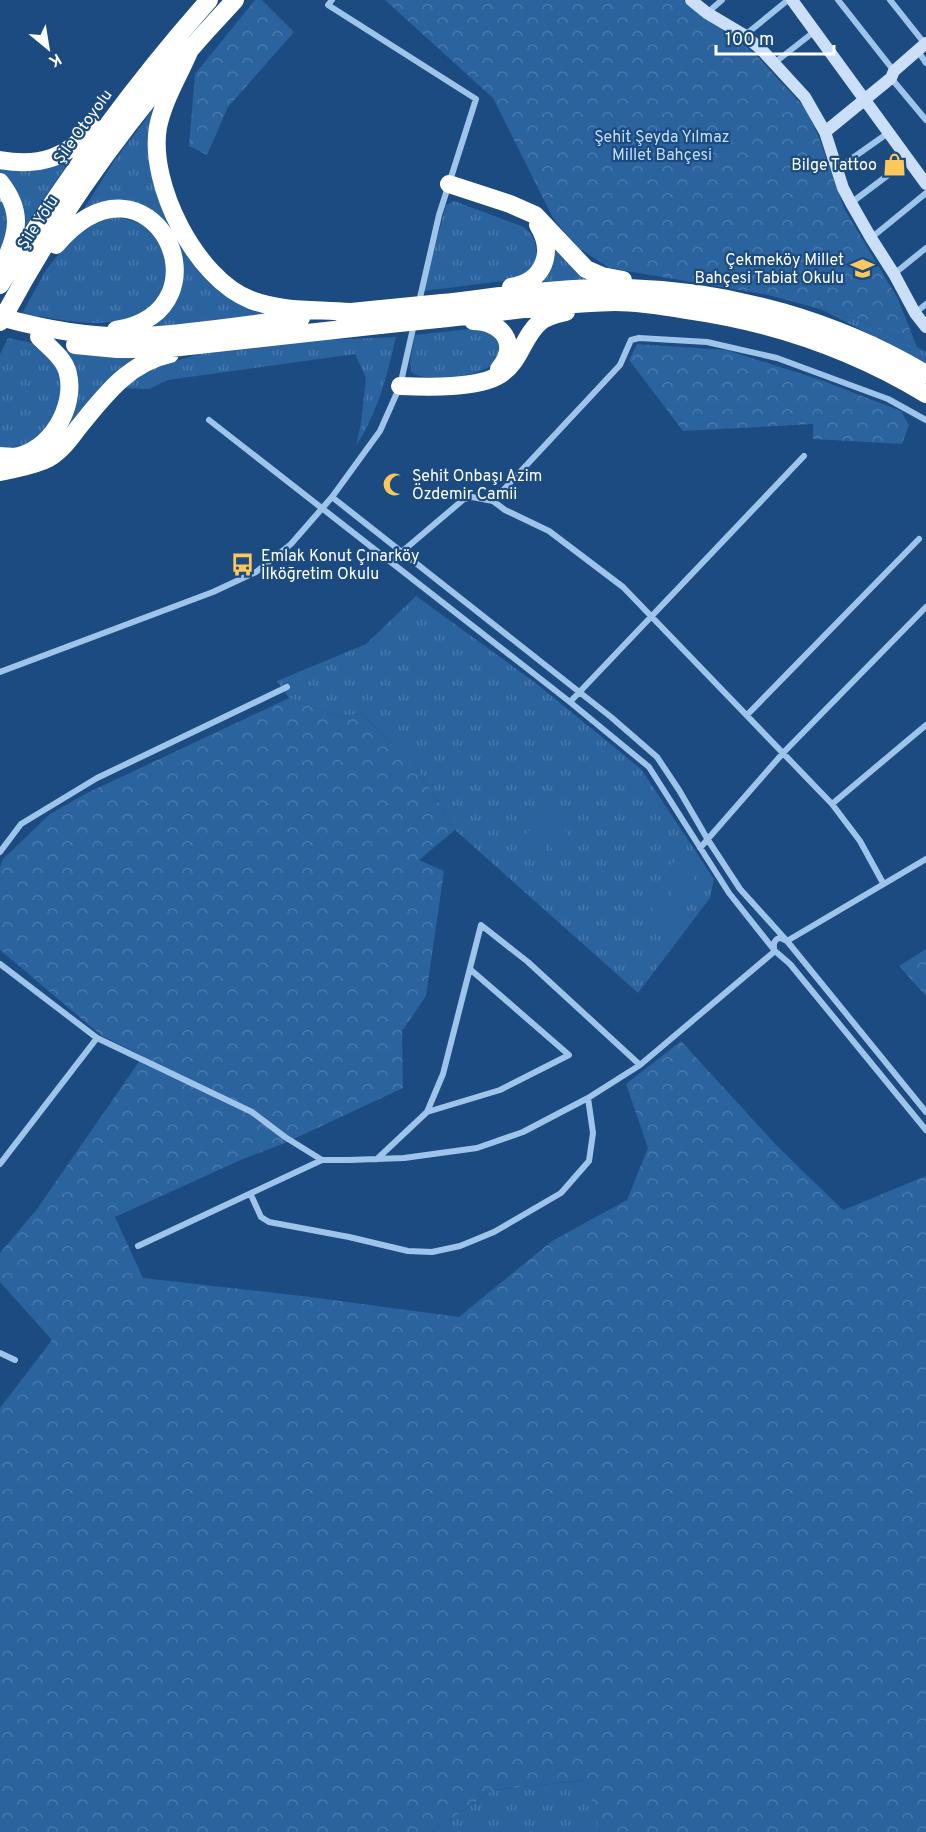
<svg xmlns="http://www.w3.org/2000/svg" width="926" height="1832" font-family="Overpass,sans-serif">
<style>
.grass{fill:url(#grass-tufts)}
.forest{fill:url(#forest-crowns)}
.pitch{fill:#2a639e}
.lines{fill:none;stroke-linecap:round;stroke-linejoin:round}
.stream{stroke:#92bfec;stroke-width:2}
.street{stroke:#9fc4ea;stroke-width:6}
.secondary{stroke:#cbe0f8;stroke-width:12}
.highway{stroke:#fff;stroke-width:18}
.highway-bridge{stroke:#fff;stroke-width:18}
.labels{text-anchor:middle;stroke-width:4.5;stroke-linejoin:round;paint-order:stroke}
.street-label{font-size:16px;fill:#fff;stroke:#1b4b81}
.park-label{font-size:16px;fill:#c4ddf8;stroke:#1b4b81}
.poi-label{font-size:16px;fill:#fff;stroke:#1b4b81;text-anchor:end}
</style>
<defs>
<pattern id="grass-tufts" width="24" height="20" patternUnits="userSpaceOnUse" patternTransform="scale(1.5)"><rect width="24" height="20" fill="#2a639e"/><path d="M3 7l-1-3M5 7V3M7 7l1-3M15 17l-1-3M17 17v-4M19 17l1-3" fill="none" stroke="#4a7aad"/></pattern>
<pattern id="forest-crowns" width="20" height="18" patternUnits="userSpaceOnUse" patternTransform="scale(1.5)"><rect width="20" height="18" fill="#2a639e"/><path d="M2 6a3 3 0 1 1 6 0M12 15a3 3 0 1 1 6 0" fill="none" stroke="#4a7aad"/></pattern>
</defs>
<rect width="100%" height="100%" fill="#1b4b81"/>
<path class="grass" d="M158 103 152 143 197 261 277 314 141 330 175 296 154 215H80L114 161Z
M74 154 19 236 0 175V167Z
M0 191 11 216 0 256Z
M454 201 524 227 531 234 535 241 537 257 533 265 520 279 423 291 446 205Z
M111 215 151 226 170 266 156 305C146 310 136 316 125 319 97 327 67 321 39 316L38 321 20 317 46 270 79 229Z
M552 243 591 280 540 282Z
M820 309 860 320 917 347 926 352V363Z
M479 328 488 329 500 341V357C496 360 493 365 489 367 473 377 426 383 411 372L410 361 415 335Z
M396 337C387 376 378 412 356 446L361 423 366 378 355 354 168 380 149 389 120 388 148 369 203 353 298 341Z
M8 338C22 341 42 343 51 354 55 360 62 373 63 379 65 400 53 430 35 441 25 447 12 450 0 451V354Z
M59 349 97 355 151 356 56 443 19 461 70 414Z
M416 596 537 684 641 769 714 879 710 898 638 993 455 830 410 756 382 735 363 714 338 716 289 698 277 681 366 644Z
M587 1780 600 1832H432L493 1790Z"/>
<path class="forest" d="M255 0H262L294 32 228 107 207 155 189 146 195 74Z
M385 0H683L725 30 756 55 806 109 818 135 844 208 898 299 917 347 860 320 768 295 609 268 576 246 553 218 493 98Z
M637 344 726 350 818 379 901 411 909 425 902 444 813 439V424L683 431 629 360Z
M289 698 338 716 363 714 382 735 410 756 455 830 419 860 444 871 426 996 402 1031 403 1088 285 1143 243 1159 115 1217 143 1278 303 1296 459 1317 552 1241 627 1200 648 1148 626 1084 681 1041 777 1146 843 1210 926 1176V1832H600L586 1780 493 1790 432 1832H0V1408L52 1340 0 1282V1253L37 1209 143 1056 102 1036 0 950V867L3 859 50 814 85 794Z
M926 949V996L899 966Z"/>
<path class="pitch" d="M553 810 572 841 554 852 535 820Z
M535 828 546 850 533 857 522 835Z
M681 858 705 896 682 910 658 872Z
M668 894 686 926 668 937 650 905Z"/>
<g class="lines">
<path class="stream" d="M0 200 1 201"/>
<path class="street" d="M332 0 328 5 476 99 439 215 419 302
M838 0 894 71
M890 0 925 44
M707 13 722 0
M745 35 788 0
M918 51 926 63
M773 64 815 31
M891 78 926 120
M837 169 888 133
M851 203 908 160
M871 238 926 193
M894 274 926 248
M915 313 926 304
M209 420 570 702 649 767 729 893 775 951 790 964 926 1130
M332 497 611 717 657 757 679 790 708 840 740 889 787 941 926 1112
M493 501 620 365 631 340 639 338 707 342 777 358 888 399 926 420
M391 561 464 499 472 497 493 501 505 510 549 531 623 587 832 804 860 841 883 883
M0 672 213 592 256 572 291 544 332 497 380 431 400 386 414 324
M570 702 804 456
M747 715 919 539
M832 804 926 725
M700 848 783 753 926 607
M0 852 21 824 97 778 287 687
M774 948C773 942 776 938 781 938L787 941 926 859
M0 964 97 1038 252 1112 285 1137 322 1160H349L404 1158 477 1148 523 1132 588 1098 640 1065 775 951
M427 1112 500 1090 569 1055 471 970
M377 1159 427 1112 443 1074 481 925 528 962 640 1065
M0 1164 97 1038
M251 1195 261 1217 269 1222 349 1237 408 1251 432 1252 460 1246 494 1232 561 1193 589 1161 593 1133 588 1098
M138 1246 322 1160
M0 1353 15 1360"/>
<path class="secondary" d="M691 0 707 13 744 35 761 49 805 97 825 132 843 188 851 203 871 238 894 274 915 313 926 327
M792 0 926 184
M825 132 891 78 894 71 926 43"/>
<path class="highway" d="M191 47C180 74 164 98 158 127 148 184 196 279 251 300 283 312 316 309 350 312
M0 160C40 167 67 158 94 127
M0 182C22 210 19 231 5 261
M449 184 510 204 535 215 586 269 602 276 623 280
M56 245C150 134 236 310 116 330
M0 285C62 184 130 89 209 0
M511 287C544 282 555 252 538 225
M442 303C504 296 566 286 628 288 732 291 837 321 926 374
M8 309C69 196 147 93 235 0
M341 313 381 309
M0 317C47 330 97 339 146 336 197 333 250 324 301 318
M438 319C497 313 556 303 615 302 639 302 663 306 687 310 772 322 852 349 926 394
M473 321C502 321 520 344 499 369
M75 345 117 349H162L380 325
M400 386C426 387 479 389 501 374 521 361 523 336 540 322 547 316 557 314 566 312
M0 456C4 456 10 457 14 457 50 452 76 407 68 374 65 359 50 348 39 337
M0 472C17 468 34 466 49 458 61 451 70 439 78 428 104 396 128 363 170 354"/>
<path class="highway-bridge" d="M381 309 442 303
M0 322 8 309
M380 325 438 319"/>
</g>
<defs>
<symbol id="shop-bare" viewBox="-9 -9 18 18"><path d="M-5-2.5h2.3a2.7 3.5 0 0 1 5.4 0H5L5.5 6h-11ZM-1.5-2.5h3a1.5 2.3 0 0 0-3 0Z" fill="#fcc85b" stroke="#1b4b81" stroke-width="2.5" paint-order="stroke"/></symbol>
<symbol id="school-bare" viewBox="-9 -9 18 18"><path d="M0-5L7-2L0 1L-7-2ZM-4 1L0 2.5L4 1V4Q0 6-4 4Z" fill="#fcc85b" stroke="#1b4b81" stroke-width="2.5" paint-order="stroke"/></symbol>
<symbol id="mosque-bare" viewBox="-9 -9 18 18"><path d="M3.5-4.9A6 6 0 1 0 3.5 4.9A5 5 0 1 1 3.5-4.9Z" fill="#fcc85b" stroke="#1b4b81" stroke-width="2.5" paint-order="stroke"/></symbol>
<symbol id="bus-bare" viewBox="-9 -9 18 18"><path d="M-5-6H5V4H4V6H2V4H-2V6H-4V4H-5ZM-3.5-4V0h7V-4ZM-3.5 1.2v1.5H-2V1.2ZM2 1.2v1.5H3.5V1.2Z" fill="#fcc85b" stroke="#1b4b81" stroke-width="2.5" paint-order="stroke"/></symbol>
</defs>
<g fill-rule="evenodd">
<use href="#shop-bare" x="878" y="148" width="33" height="33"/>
<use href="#school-bare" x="846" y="252" width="33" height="33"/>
<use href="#mosque-bare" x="378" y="468" width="33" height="33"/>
<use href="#bus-bare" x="226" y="548" width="33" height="33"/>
</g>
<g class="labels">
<g class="street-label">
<text transform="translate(82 126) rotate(-54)" y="6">Şile Otoyolu</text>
<text transform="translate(37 222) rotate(-57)" y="6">Şile Yolu</text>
</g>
<g class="park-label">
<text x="662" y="142">Şehit Şeyda Yılmaz<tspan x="662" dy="18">Millet Bahçesi</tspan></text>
</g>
<g class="poi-label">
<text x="877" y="170">Bilge Tattoo</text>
<text x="844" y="265">Çekmeköy Millet<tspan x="844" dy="18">Bahçesi Tabiat Okulu</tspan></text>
<text x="412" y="481" text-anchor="start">Şehit Onbaşı Azim<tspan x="412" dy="18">Özdemir Camii</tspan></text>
<text x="261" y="561" text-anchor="start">Emlak Konut Çınarköy<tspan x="261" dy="18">İlköğretim Okulu</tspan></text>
</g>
</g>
<g transform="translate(48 48) rotate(150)" stroke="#1b4b81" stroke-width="4.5" paint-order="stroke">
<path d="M0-4.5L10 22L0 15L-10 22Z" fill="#ffffff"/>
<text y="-9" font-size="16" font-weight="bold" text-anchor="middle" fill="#ffffff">K</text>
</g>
<path d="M716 45v9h118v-9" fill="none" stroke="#ffffff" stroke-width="3"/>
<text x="725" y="45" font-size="18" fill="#ffffff" stroke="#1b4b81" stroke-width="4.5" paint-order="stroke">100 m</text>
</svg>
